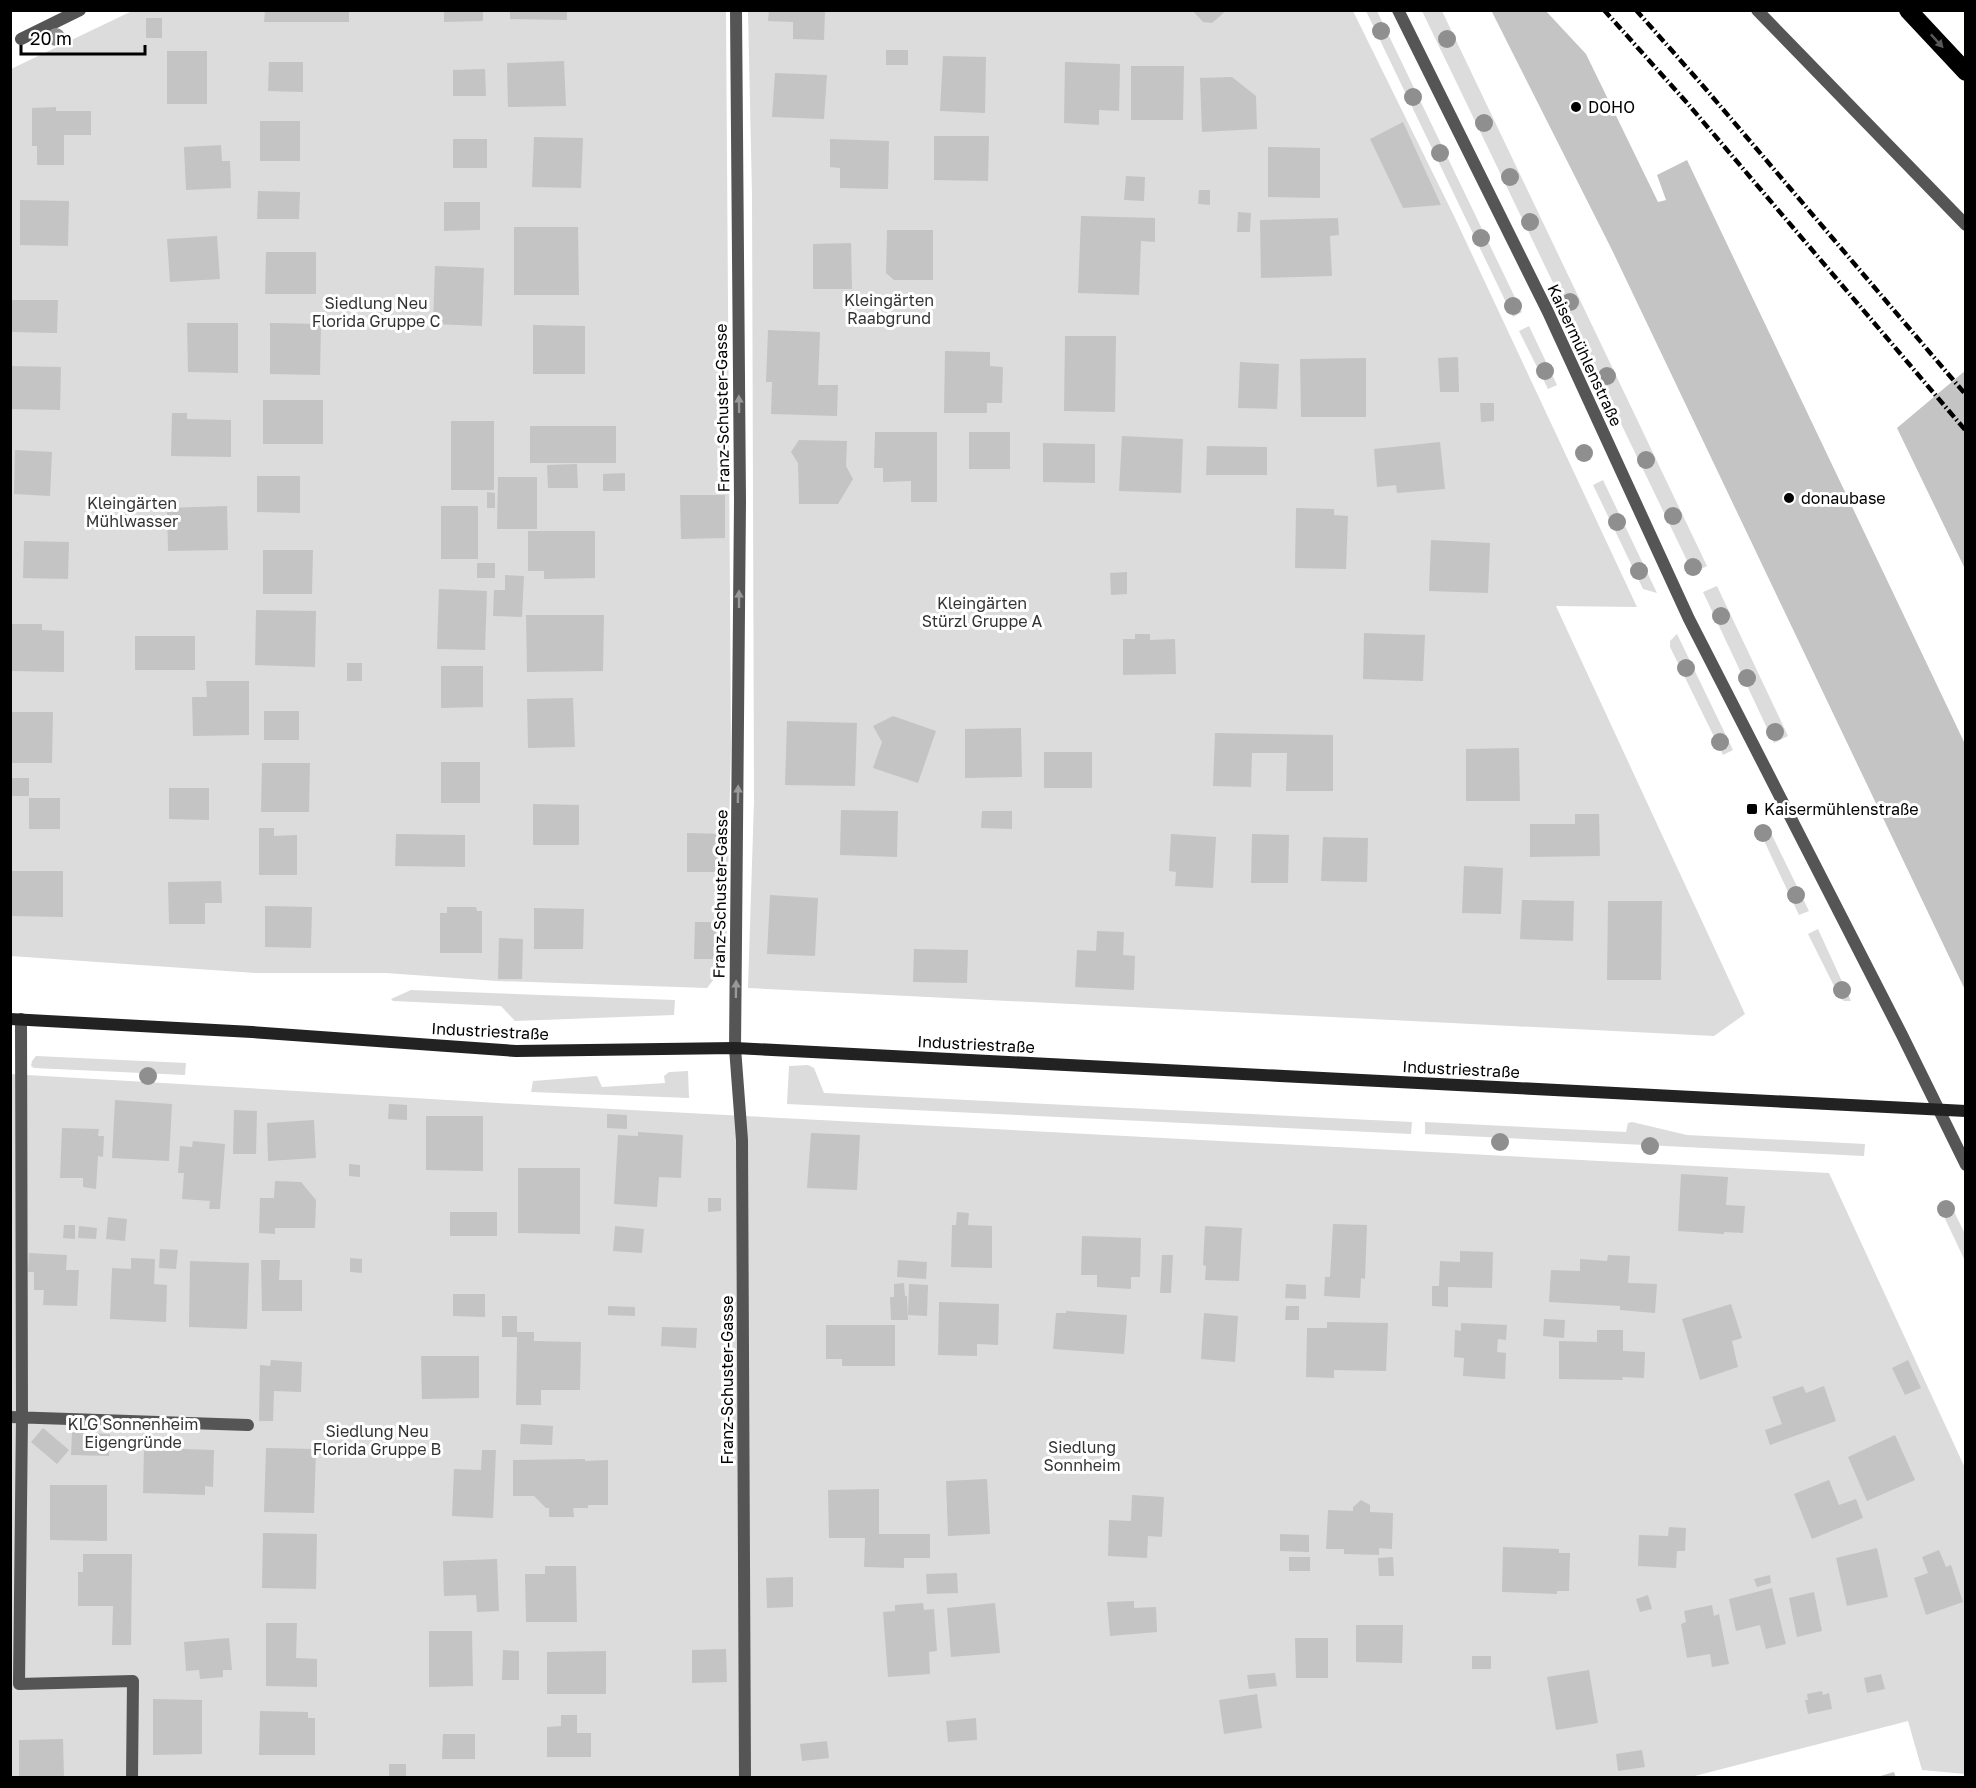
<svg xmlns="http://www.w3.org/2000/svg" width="1976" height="1788" font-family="'Golos Text',sans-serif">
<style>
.green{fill:#dcdcdc}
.building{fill:#c4c4c4}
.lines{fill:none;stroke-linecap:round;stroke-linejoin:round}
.lane{stroke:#555;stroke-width:12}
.street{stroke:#555;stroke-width:12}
.secondary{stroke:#222;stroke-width:12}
.highway{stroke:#000;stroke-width:18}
.rail{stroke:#000;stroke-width:4.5;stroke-dasharray:9 3 1.5 3;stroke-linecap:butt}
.tree{fill:#8f8f8f}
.oneway{fill:#595959}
.oneway2{fill:#999}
.poi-dot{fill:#000;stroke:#fff;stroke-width:2}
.labels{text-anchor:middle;stroke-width:6;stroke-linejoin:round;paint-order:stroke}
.poi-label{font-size:16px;fill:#000;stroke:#fff;text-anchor:start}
.park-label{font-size:16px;fill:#333;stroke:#fff}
.street-label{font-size:16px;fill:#000;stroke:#fff}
</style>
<rect width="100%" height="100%" fill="#fff"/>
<path class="green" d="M132 11H726L731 746 726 964 707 988 497 981 386 973H255L11 956V69Z
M748 11H1353L1454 216 1637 607 1556 606 1745 1014 1714 1036 748 988 754 801 752 195Z
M1366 11H1377L1522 312 1513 317Z
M1422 11H1442L1707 566 1693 573Z
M1529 326 1557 385 1548 389 1519 331Z
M1603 480 1657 593 1643 589 1593 485Z
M1717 586 1788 736 1774 743 1703 592Z
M1677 634 1733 750 1723 755 1670 647V641Z
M1767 825 1809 911 1799 915 1759 830Z
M1818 929 1851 1001H1844L1840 998 1808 934Z
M411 990 675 1000 674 1015 515 1021 501 1006 393 1001 391 999Z
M36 1056 186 1063 185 1075 34 1068 31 1066 32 1061Z
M808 1065 814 1068 824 1093 1412 1122 1411 1134 787 1104 789 1066Z
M688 1071 689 1098 531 1092 533 1081 597 1076 602 1087 665 1083 664 1076 669 1072Z
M10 1074 498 1103 1829 1173 1965 1468V1774L1922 1770 1908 1721 1687 1778 11 1777Z
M1425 1122 1626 1132 1628 1123 1632 1122 1687 1135 1865 1144 1864 1156 1425 1134Z
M1949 1201 1965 1234V1261L1939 1206Z"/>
<path class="building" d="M265 10H349V22H264Z
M444 10H483V21L444 22Z
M510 10H567V20L510 19Z
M769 10H825L824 40 793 39V22L768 21Z
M1192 10H1227L1212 23 1203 22Z
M1491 10H1545L1586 54 1658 202 1666 200 1657 175 1687 160 1966 746V992L1612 250Z
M146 18H162V38H146Z
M886 50H908V65H886Z
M167 51H207V104H167Z
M943 56 986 57 985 113 940 111Z
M564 61 566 106 508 107 507 63Z
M269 62H303V92L268 91Z
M1065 62 1120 64 1119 111 1099 110V125L1064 123Z
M1131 66H1184L1183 120H1131Z
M485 69 486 96H453V70Z
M775 73 827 75 824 119 772 117Z
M1232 77 1256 96 1257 129 1202 132 1200 78Z
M56 107V111H91V135H64V165H37V146H32V108Z
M260 121H300V161H260Z
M1403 122 1441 205 1403 208 1370 139Z
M934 136H989L988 181 934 180Z
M534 137 583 138 581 188 532 187Z
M453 139H487V168H453Z
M830 139 889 141 888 189 840 188V168L830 167Z
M221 145 222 161H230L231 188 186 190 184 147Z
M1268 147 1320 148V198L1268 197Z
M1126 176 1145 177 1144 201 1124 200Z
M1199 190H1210V205L1198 204Z
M258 191 300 192 299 219H257Z
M20 200 69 201 68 246 20 245Z
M444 202H480V230L444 231Z
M1238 212 1251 213 1250 232H1237Z
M1081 216 1155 218V242L1141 241 1139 295 1078 293Z
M1338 218 1339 235 1330 236 1332 276 1261 278 1260 220Z
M514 227H578L579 295H514Z
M887 230H933V280H894L886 273Z
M217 236 220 279 170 282 167 239Z
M851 243 852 289H813V244Z
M266 252H316V294H265Z
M435 266 484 268 482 326 433 324Z
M10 300H58L57 333 10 332Z
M187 323H238V373L188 372Z
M270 323 321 324 320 375 270 374Z
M533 325 585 326V374H533Z
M768 330 820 332 818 385H838L837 416 771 414 772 382H766Z
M1065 336H1116L1115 412 1064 411Z
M945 351 990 352V366L1003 367 1002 403H987V413H944Z
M1458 357 1459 392H1440L1438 358Z
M1366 358V417H1301L1300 359Z
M1240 362 1279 364 1277 409 1238 408Z
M10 366 61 367 60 410 10 409Z
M1966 370V571L1897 428Z
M263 400H323V444H263Z
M1480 403H1494V421L1481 422Z
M172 413H187V419L231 420V457L171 456Z
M451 421H494V490H451Z
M530 426H616V463H530Z
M875 432H937V502H911V481L883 482V468H874Z
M969 432H1010V469H969Z
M1122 436 1183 439 1181 493 1119 491Z
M799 440 847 441 846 466 853 479 838 504H799L798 463 791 452Z
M1440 442 1445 489 1397 493 1396 485 1377 487 1374 449Z
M1043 443 1095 444V483L1043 482Z
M1207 446 1267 447V475H1206Z
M15 450 52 452 50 496 14 494Z
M577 464 578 488H548L547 465Z
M625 473V491H603V474Z
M257 476H300V513L257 512Z
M498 477H537V529H497Z
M487 492 495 493V508H487Z
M680 495H725V538L681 539Z
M227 506 228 550 168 551 167 508Z
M441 506H478V559H441Z
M1296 508 1334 509V515L1348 516 1346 569 1295 568Z
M528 531H595V578L544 579V571H528Z
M1431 540 1490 543 1488 593 1429 591Z
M24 541 69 542 68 579 23 578Z
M263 550H313L312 594H263Z
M477 563H495V578H477Z
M1127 572V594L1111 595 1110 573Z
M505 575 524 576 522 617 493 616 494 590H505Z
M439 589 487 591 485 650 437 649Z
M256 610 316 611 315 667 255 665Z
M526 615H604L603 671 527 672Z
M10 624H42V630L64 631V672L10 671Z
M1364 633 1425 635 1423 681 1363 679Z
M1135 634H1150V640L1175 639 1176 674 1123 675V639H1135Z
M135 636H195V670H135Z
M347 663H362V681H347Z
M441 666H483V707L441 708Z
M206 681H249V735L193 736 192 697H207Z
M573 698 575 747 528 748 527 699Z
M264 711H299V740H264Z
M10 712H53L52 763H10Z
M893 716 936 731 918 783 873 768 882 742 873 726Z
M787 721 857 723 855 786 785 785Z
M1021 728 1022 777 965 778V729Z
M1215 733 1333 735V791H1286L1287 753H1252L1251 787 1213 786Z
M1519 748 1520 801H1466V749Z
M1044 752H1092V788H1044Z
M441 762H480V803H441Z
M262 763H310L309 812H261Z
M10 778H29V796H10Z
M169 788H209V820L169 819Z
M29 798H60V829H29Z
M533 804 579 805V845H533Z
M841 810 898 811 897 857 840 855Z
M982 811H1012V829L981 828Z
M1575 814H1599L1600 856 1530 857V824H1575Z
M259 828H274V836L297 835V875H259Z
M687 833 724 834V872H687Z
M396 834 465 835V867L395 866Z
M1171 834 1216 837 1213 888 1175 886 1176 872 1169 871Z
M1252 834 1289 835 1288 883H1251Z
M1323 837 1368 838 1367 882 1321 881Z
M1464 866 1503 868 1501 914 1462 913Z
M10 871H63V917L10 916Z
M221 881 222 903H205V924H169L168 882Z
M770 895 818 898 815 956 767 954Z
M1522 900 1574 901 1573 941 1520 939Z
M1608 901H1662L1661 980H1607Z
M265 906 312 907 311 948 265 947Z
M447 907H476L477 911H482V953H440V913H447Z
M534 908 584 909 583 949H534Z
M695 922H716V959H694Z
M1097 931 1124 932 1123 955 1135 956 1134 990 1075 987 1077 950 1096 951Z
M499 938 523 939 522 979H498Z
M914 949 968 950 967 983 913 982Z
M115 1100 172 1104 169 1161 112 1158Z
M389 1104 407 1105V1120L388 1119Z
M234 1110 257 1111 256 1154H233Z
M607 1114 627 1115V1129L607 1128Z
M426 1116H483V1171L426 1170Z
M314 1120 316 1158 268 1161 267 1123Z
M62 1128 99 1129 98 1136H104L103 1157 98 1156 96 1189 83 1187V1178H60Z
M638 1132 683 1135 681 1178 659 1177 657 1207 614 1204 618 1135 638 1136Z
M811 1133 860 1135 857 1190 807 1188Z
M193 1141 225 1144 220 1209H209L210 1201 182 1199 184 1173H178L180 1146 192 1147Z
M349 1164 360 1165V1177L349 1176Z
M518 1168H580V1234L518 1233Z
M1681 1174 1728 1177 1726 1205 1745 1206 1743 1233 1724 1232V1234L1678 1231Z
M275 1181 301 1182 316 1200 315 1228H275V1234L259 1233 260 1198H274Z
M708 1198H721V1211L708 1212Z
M450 1212H497V1236H450Z
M957 1212 969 1213 968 1225 992 1226V1268L951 1267 952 1225H956Z
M108 1217 127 1219 125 1241 106 1239Z
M1333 1224 1367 1225 1365 1279 1361 1278 1360 1298 1324 1296 1325 1277H1330Z
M64 1225H75V1239L63 1238Z
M79 1226 97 1228 96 1239 78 1238Z
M615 1226 644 1229 642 1253 613 1251Z
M1205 1226 1242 1228 1239 1281 1205 1280 1206 1266 1203 1265Z
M1082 1236 1141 1238 1140 1277H1131V1289L1097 1287V1275H1081Z
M160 1249 178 1250 176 1269 159 1268Z
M1460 1251 1493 1252 1492 1288 1448 1287V1307L1432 1306V1286H1439L1440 1261 1460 1262Z
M29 1253 67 1255 66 1270H79L77 1306 43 1305 44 1290H34V1272H28Z
M1162 1255H1173L1171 1293H1160Z
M1608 1255 1630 1256 1628 1283 1657 1284 1655 1313 1620 1310V1306L1549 1302 1551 1270 1580 1271V1259L1607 1261Z
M131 1258 155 1259 154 1284 167 1285 166 1322 110 1319 112 1268 131 1269Z
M350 1258 362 1259V1273L350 1272Z
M261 1260H280L279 1280H302V1311H262Z
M898 1260 927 1262 926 1279 897 1277Z
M190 1261 249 1263 247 1329 189 1327Z
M904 1283 905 1296H907L908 1320H891L890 1297H894V1284Z
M909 1284 928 1285 927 1316 908 1315Z
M1286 1284 1306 1285V1299L1285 1298Z
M453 1294H485V1317L453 1316Z
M939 1302 999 1304 998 1345 977 1344V1356L938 1355Z
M1731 1304 1742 1338 1732 1341 1738 1367 1700 1380 1682 1319Z
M608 1306 635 1307V1316L608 1315Z
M1286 1306H1299V1320H1285Z
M1066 1311 1127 1315 1124 1354 1053 1349 1056 1313H1066Z
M1204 1313 1238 1316 1235 1362 1201 1359Z
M502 1316H517V1332H534V1341L581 1342 580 1390H541V1405H516L517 1337H502Z
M1544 1319 1565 1320 1564 1338 1543 1336Z
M1327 1322 1388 1323 1386 1371 1334 1370V1378L1306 1377 1307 1328H1327Z
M1461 1323 1507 1325 1506 1340 1498 1339 1497 1352 1506 1353 1505 1379 1463 1376 1464 1358 1454 1357 1455 1330 1461 1331Z
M826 1325H895V1366H842V1359H826Z
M662 1327 697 1328 696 1348 661 1346Z
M1597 1330H1623V1351L1645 1352 1644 1378 1622 1377 1623 1380 1559 1379V1341L1597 1342Z
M421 1356H479V1398L422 1399Z
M271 1360 302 1362 301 1392 274 1391 273 1421H259L260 1365 270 1366Z
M1908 1360 1921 1388 1905 1395 1892 1368Z
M1803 1386 1806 1393 1824 1386 1836 1421 1770 1445 1765 1430 1782 1424 1772 1397Z
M521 1424 553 1426 552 1445 520 1444Z
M43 1428 69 1450 57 1464 31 1442Z
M72 1432 110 1434 109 1456 71 1455Z
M1895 1435 1915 1480 1867 1501 1848 1457Z
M162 1441H183V1449L214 1450 213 1487 205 1486V1495L143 1493 144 1448 161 1449Z
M266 1448 316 1449 314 1513 264 1512Z
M482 1450H496L493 1518 452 1516 454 1469 481 1470Z
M585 1459V1461L608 1460V1505H588V1508H573L574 1517H549V1508H546L534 1496H513V1460Z
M987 1479 990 1534 948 1536 946 1481Z
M1829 1480 1839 1505 1856 1499 1863 1518 1812 1539 1794 1494Z
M50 1485H107V1541L50 1540Z
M879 1489V1534H930V1558H904V1568L864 1567 865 1538H829L828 1490Z
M1132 1495 1164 1497 1162 1537 1148 1536 1147 1558 1108 1556 1109 1520 1131 1521Z
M1361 1500 1370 1505V1512L1393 1513 1392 1549 1379 1548V1555L1344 1554V1549H1326L1328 1510 1353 1511V1507Z
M1669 1527 1686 1528 1685 1551H1677L1676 1568 1638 1566 1639 1535 1668 1536Z
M263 1533 317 1534 316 1589 262 1588Z
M1280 1534 1309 1535V1552L1280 1551Z
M1503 1547 1559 1549V1553H1570L1569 1591H1557V1594L1502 1592Z
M1877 1548 1888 1597 1847 1606 1836 1558Z
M1939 1550 1946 1567 1951 1565 1963 1602 1926 1615 1914 1578 1928 1573 1922 1557Z
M83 1554H132L131 1645H112L113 1606H78V1572H83Z
M1289 1557H1310V1571H1289Z
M1393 1557 1394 1576H1379L1378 1558Z
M497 1559 499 1611 477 1612 476 1595 444 1596 443 1561Z
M545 1566H576L577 1622H526L525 1574H545Z
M957 1573 958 1593 927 1594 926 1574Z
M1770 1575 1771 1583 1757 1587 1754 1579Z
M793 1577V1607L767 1608 766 1578Z
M1772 1588 1786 1644 1766 1649 1760 1625 1736 1631 1729 1599Z
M1814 1592 1822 1631 1797 1637 1789 1598Z
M1648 1595 1652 1609 1640 1612 1636 1599Z
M1134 1601V1608L1156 1607 1157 1632 1110 1636 1107 1602Z
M923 1603 924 1610 934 1609 937 1651 929 1652 930 1674 888 1677 883 1612 895 1611V1605Z
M995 1603 1000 1653 951 1657 947 1608Z
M1712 1605 1714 1616 1719 1614 1729 1664 1712 1667 1710 1654 1687 1658 1681 1624 1686 1622 1684 1611Z
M266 1623H297L296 1658 317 1659V1687L266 1686Z
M1356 1625H1403L1402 1663 1356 1662Z
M429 1631H472L473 1686 429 1687Z
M229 1638 232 1670H223V1677L200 1679 199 1670 186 1671 184 1642Z
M1295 1638H1328V1678H1296Z
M726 1649 727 1682 692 1683V1650Z
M503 1650 519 1651V1680H502Z
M606 1651V1694H547V1652Z
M1472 1656H1491V1669H1472Z
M1589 1670 1598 1723 1556 1730 1547 1677Z
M1275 1673 1277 1686 1249 1689 1247 1675Z
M1881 1674 1885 1689 1867 1693 1864 1678Z
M1822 1691 1823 1695 1829 1693 1832 1709 1808 1714 1805 1700H1808L1807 1694Z
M1257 1694 1262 1728 1224 1734 1219 1700Z
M153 1699 202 1700V1754L153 1755Z
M260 1711 308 1712V1718H315V1755H259Z
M561 1715H577V1733H591V1757H547V1727L561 1726Z
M976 1718 977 1740 948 1742 946 1721Z
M443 1734H475V1759H442Z
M63 1739 64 1778H19V1740Z
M827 1741 829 1758 802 1761 800 1744Z
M1642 1750 1645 1767 1618 1771 1616 1754Z
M389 1764H406V1778H389Z
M1894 1772 1896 1778H1877V1777Z"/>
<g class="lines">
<path class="lane" d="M1757 10 1966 225
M21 1019 22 1418 19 1684 133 1681 132 1778
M10 1417 248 1425"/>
<path class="street" d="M736 10 740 501 735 1048 742 1140 745 1778
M1398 10 1548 312 1689 619 1902 1035 1966 1165
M21 39 80 10"/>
<path class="secondary" d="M10 1019 252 1032 516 1051 735 1048 1966 1111"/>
<path class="highway" d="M1908 10 1966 72"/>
<path class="rail" d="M1604 10 1688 104 1966 431
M1636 10 1704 87 1966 395"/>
</g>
<g class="tree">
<circle cx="1381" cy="31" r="9"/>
<circle cx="56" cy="37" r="9"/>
<circle cx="1447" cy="39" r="9"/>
<circle cx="1413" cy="97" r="9"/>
<circle cx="1484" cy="123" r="9"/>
<circle cx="1440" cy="153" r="9"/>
<circle cx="1510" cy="177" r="9"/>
<circle cx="1530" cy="222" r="9"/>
<circle cx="1481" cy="238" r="9"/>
<circle cx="1570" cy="302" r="9"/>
<circle cx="1513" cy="306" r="9"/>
<circle cx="1545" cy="371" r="9"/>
<circle cx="1607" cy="376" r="9"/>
<circle cx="1584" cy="453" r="9"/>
<circle cx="1646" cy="460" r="9"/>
<circle cx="1673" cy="516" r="9"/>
<circle cx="1617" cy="522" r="9"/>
<circle cx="1693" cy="567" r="9"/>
<circle cx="1639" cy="571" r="9"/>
<circle cx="1721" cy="616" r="9"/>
<circle cx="1686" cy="668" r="9"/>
<circle cx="1747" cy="678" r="9"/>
<circle cx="1775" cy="732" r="9"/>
<circle cx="1720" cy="742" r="9"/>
<circle cx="1763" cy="833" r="9"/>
<circle cx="1796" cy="895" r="9"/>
<circle cx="1842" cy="990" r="9"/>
<circle cx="148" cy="1076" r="9"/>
<circle cx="1500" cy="1142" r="9"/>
<circle cx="1650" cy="1146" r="9"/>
<circle cx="1946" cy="1209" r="9"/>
</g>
<defs><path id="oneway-solid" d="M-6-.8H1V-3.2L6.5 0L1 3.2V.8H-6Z" transform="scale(1.5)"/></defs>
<use class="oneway" href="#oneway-solid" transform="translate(1937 41) rotate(47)"/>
<g class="oneway2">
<use href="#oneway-solid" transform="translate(739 404) rotate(-91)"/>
<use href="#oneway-solid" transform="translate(739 599) rotate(-90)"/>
<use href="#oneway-solid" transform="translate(738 794) rotate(-89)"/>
<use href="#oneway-solid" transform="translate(736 989) rotate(-89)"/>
</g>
<g class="poi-dot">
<circle cx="1576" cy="107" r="6"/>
<circle cx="1789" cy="498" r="6"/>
<rect x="1746" y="803" width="12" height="12" rx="3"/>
</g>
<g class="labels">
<g class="poi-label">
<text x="1588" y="113">DOHO</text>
<text x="1801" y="504">donaubase</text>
<text x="1764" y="815">Kaisermühlenstraße</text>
</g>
<g class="park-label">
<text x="889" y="306">Kleingärten<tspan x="889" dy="18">Raabgrund</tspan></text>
<text x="376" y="309">Siedlung Neu<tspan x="376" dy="18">Florida Gruppe C</tspan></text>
<text x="132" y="509">Kleingärten<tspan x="132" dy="18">Mühlwasser</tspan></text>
<text x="982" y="609">Kleingärten<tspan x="982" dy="18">Stürzl Gruppe A</tspan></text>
<text x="133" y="1430">KLG Sonnenheim<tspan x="133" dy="18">Eigengründe</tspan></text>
<text x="377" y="1437">Siedlung Neu<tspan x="377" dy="18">Florida Gruppe B</tspan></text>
<text x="1082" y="1453">Siedlung<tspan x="1082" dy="18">Sonnheim</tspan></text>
</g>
<g class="street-label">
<text transform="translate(1585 355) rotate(65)" y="6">Kaisermühlenstraße</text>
<text transform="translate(722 408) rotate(-91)" y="6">Franz-Schuster-Gasse</text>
<text transform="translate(720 894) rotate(-89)" y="6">Franz-Schuster-Gasse</text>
<text transform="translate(490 1031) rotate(3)" y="6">Industriestraße</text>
<text transform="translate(976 1044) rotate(3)" y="6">Industriestraße</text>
<text transform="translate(1461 1069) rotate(3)" y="6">Industriestraße</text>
<text transform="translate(727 1380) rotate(-90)" y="6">Franz-Schuster-Gasse</text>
</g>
</g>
<rect width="1976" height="1788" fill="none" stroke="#000000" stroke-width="24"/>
<path d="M21 45v9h124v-9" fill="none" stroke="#000000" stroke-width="3"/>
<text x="30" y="45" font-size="18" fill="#000000" stroke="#ffffff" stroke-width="4.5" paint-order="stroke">20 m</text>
</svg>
